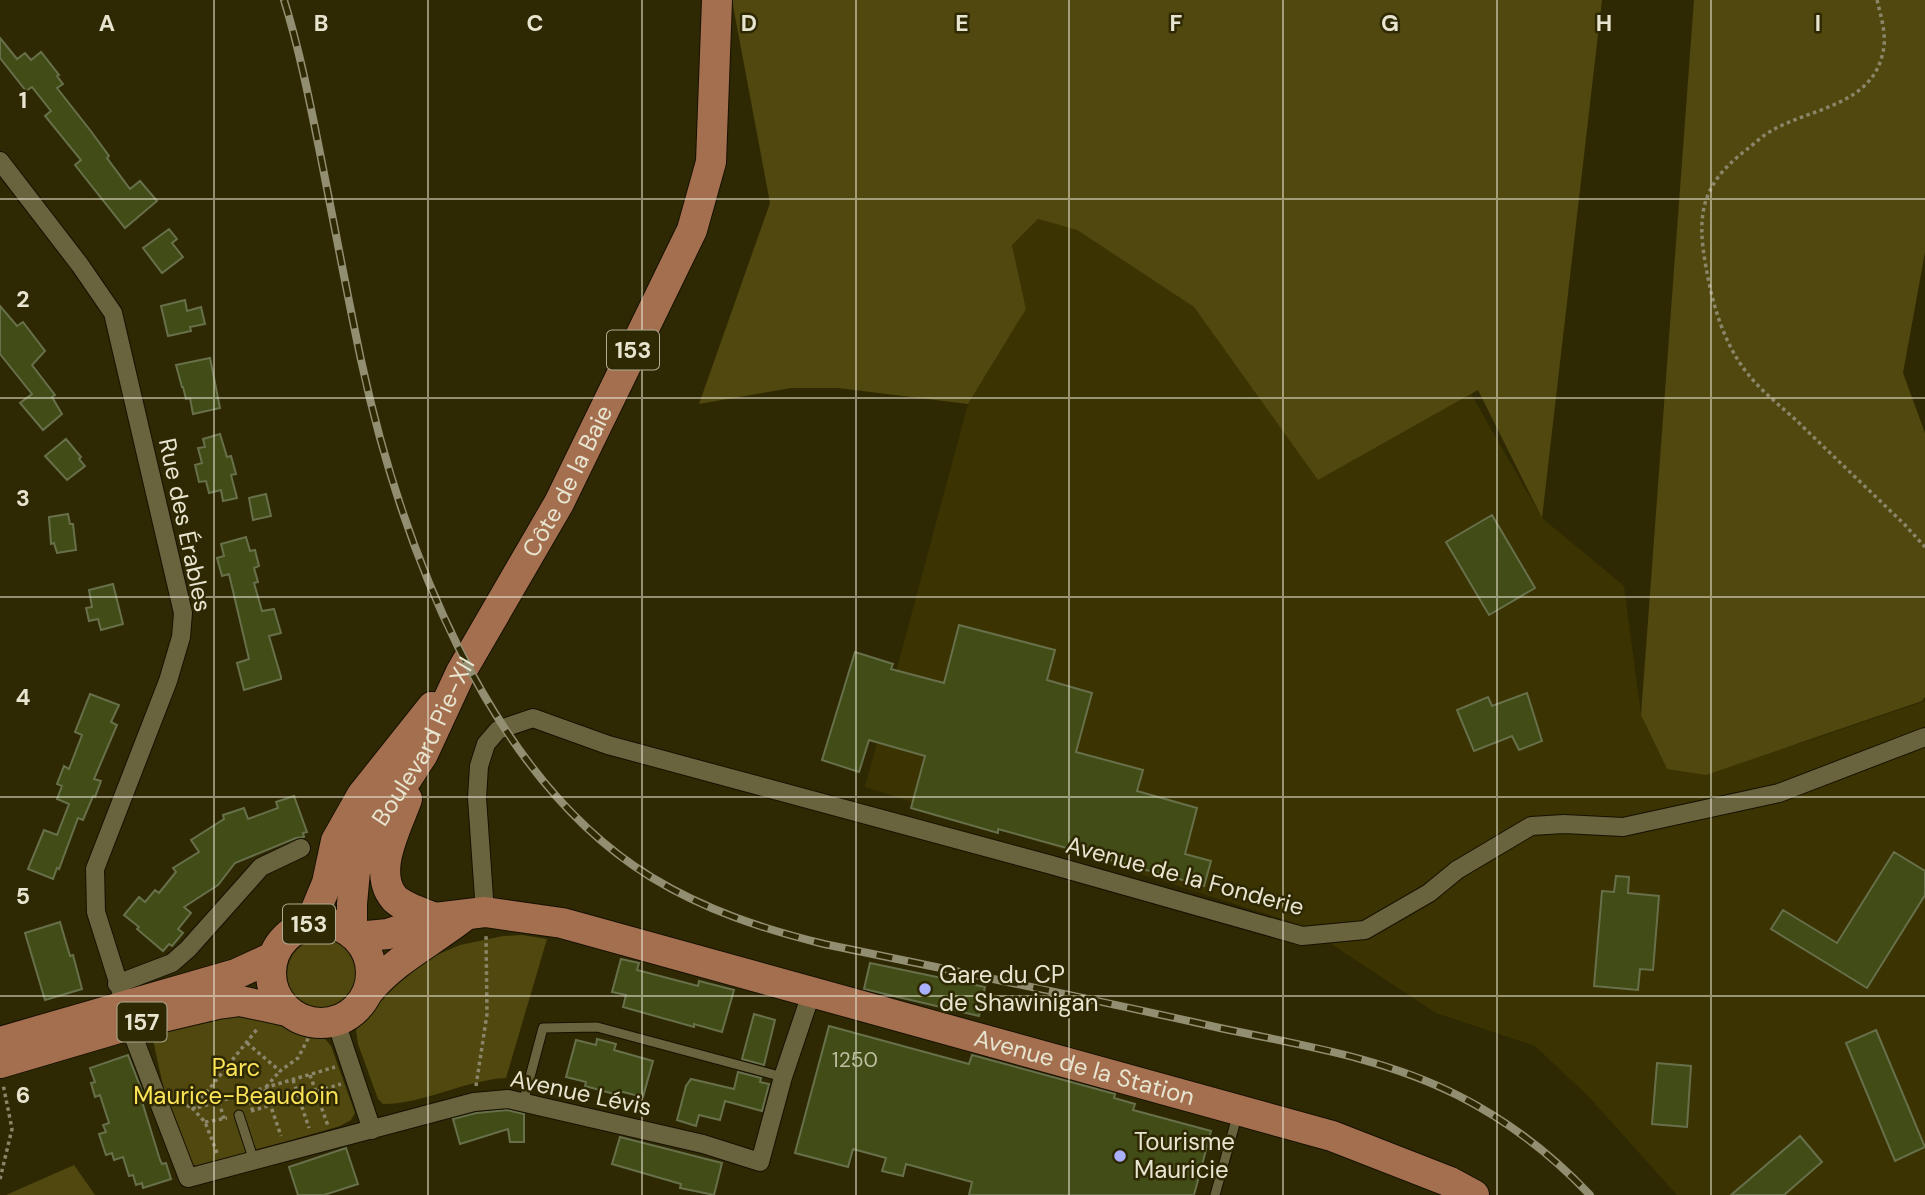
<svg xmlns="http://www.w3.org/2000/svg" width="1925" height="1195" font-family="'DM Sans',sans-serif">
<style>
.built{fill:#3b3301}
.green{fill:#51480f}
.building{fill:#414c16;stroke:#67704b;stroke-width:2}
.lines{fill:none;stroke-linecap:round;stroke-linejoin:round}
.service-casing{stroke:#161100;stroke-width:11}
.minor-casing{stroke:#161100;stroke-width:20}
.primary-casing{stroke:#161100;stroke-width:32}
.path{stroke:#8b8669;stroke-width:3.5;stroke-dasharray:3.5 3.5;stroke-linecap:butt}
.service{stroke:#69633e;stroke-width:9}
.minor{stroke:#69633e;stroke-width:18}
.primary{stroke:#a36f4f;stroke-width:30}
.rail-casing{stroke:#928e71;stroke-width:8}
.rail{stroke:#2f2903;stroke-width:5;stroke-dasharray:16;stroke-linecap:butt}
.grid{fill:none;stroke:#e7e4cf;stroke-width:2;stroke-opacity:0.55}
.poi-dot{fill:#a9b0fc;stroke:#2f2903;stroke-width:2.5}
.labels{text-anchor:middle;stroke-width:5;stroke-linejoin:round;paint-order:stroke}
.number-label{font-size:21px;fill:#bebea1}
.shield{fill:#2f2903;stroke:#b0ac92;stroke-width:2}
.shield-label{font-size:23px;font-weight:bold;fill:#e7e4cf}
.street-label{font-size:24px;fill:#e7e4cf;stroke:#2f2903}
.poi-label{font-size:24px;fill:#e7e4cf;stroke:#2f2903;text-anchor:start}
.park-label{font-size:24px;fill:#fbe457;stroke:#2f2903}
.grid-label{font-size:23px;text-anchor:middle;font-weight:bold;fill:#e7e4cf;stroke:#2f2903;stroke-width:5;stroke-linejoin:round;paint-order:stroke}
</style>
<rect width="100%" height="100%" fill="#2f2903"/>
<path class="built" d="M1038 219 1077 230 1194 307 1325 476 1471 394 1542 518 1624 586 1641 715 1667 769 1802 743 1925 701V1195H1677L1588 1096 1535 1046 1436 1013 1304 926 865 787 968 404 1026 309 1012 244Z"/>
<path class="green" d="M732 0H1602L1542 518 1478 390 1318 480 1194 307 1077 230 1038 219 1012 245 1026 309 968 404 838 388H791L699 404 770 203Z
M1694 0H1925V252L1903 373 1925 433V697L1922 701 1706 775 1667 769 1641 715Z
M522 935 547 939 506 1078C464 1080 425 1104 383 1104L378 1099 358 1044 356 1030 380 995 420 962 460 945 503 936Z
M287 974a35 35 0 1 1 70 0a35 35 0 1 1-70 0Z
M225 1011 291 1025 312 1033 321 1034 331 1046 355 1113 351 1120 340 1126 199 1167 189 1163C169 1122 161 1075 151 1031Z
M74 1165 95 1195H6Z"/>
<path class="building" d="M0 38 17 59 25 53 31 60 41 52 59 75 57 76 63 84 57 88 90 130 109 156 107 158 130 189 140 181 157 201 125 228 75 165 81 160 45 116 51 111 32 87 26 91 0 58Z
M169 229 177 239 172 243 183 257 162 273 143 248Z
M185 300 187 311 201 307 205 324 190 327 191 331 168 336 161 306Z
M0 306 17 326 23 322 45 351 32 365 55 395 52 397 62 414 43 430 20 403 32 394 0 354Z
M210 358 220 408 193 414 190 398 186 399 183 387H182L176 365Z
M220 434 227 457 231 456 236 474 231 475 237 498 223 501 221 490 209 493 206 481 199 482 195 465 202 463 198 448 205 447 203 439Z
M66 439 81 457 79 459 85 466 67 480 45 456Z
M266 494 271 516 253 520 249 498Z
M68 514 70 524H73L76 550 57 553 54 543 51 544 49 517Z
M1492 515 1535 588 1489 615 1446 542Z
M246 537 250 551 255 550 259 566 254 568 258 582 254 583 262 611 274 609 281 633 269 636 281 677V679L244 690 237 663 249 659 229 574 222 576 217 558 224 556 221 544Z
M113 584 123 624 101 630 98 619 89 621 86 608 92 607 89 590Z
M959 625 1055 650 1047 680 1092 693 1076 752 1143 770 1137 791 1197 808 1185 854 1211 861 1204 886 998 829V833L911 808 925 756 869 740 859 772 822 760 855 652 893 664 891 669 944 683Z
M1527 693 1542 741 1519 750 1512 736 1474 751 1457 710 1488 697 1492 706Z
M90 694 119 705 111 722 117 725 94 779 101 781 95 797 93 796 83 820 78 818 59 869 57 868 53 879 28 869 44 830 57 835 69 804 57 799 62 786 57 784 64 766 69 769 82 735 75 732Z
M294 796 307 832 303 833 304 837 296 838 235 863 218 885 184 907 191 913 178 929 183 933 172 946 169 944 163 951 137 929 139 927 124 915 139 897 145 902 155 890 159 893 176 872 173 868 199 852 191 840 224 819 223 815 244 808 248 819 278 808 276 802Z
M1894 852 1925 871V895L1867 988 1771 929 1783 910 1837 943Z
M1616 876 1629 877 1628 893 1659 896 1653 970 1640 969 1638 990 1594 986 1602 891 1614 892Z
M60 922 70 956 73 955 82 989 45 1000 25 933Z
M621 959 639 963 637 970 698 986 699 981 734 990 722 1032 694 1024V1027L623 1007 626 995 612 992Z
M870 963 985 987 979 1016 864 989Z
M754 1014 775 1020 764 1065 742 1059Z
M829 1026 969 1064 972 1055 1115 1094 1114 1098 1135 1104 1133 1110 1211 1131 1194 1195H969L972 1182 906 1164 903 1176 882 1171 886 1158 853 1149 848 1167 795 1153Z
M1876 1030 1925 1147 1895 1161 1846 1043Z
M597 1039 616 1044 614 1050 653 1061 643 1097 619 1091 618 1095 585 1086 586 1082 566 1077 576 1040 596 1045Z
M128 1055 143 1094 140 1095 160 1160 162 1164 166 1163 171 1179 143 1188 142 1183 136 1185 133 1175 129 1176 123 1157 114 1160 112 1153 106 1155 99 1134 106 1132 103 1125 109 1123 100 1095 95 1097 91 1083 95 1082 90 1068Z
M1657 1063 1691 1066 1687 1127 1652 1124Z
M738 1072 761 1078 760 1082 769 1084 762 1111 725 1101 720 1120 699 1115 696 1126 677 1120 686 1086 691 1079 734 1089Z
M507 1110 524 1114V1142H510L508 1129 460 1144 453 1119 476 1113Z
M1800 1136 1822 1162 1784 1195H1731Z
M620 1137 722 1163 714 1195 680 1188 681 1184 612 1164Z
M346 1148 358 1184 324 1195H298L289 1167Z"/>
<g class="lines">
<defs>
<path id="service" d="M523 1103 543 1028 597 1027 783 1077
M239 1115 254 1161
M1215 1195 1238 1113"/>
<path id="minor" d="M0 161 80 265 113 313 183 613 181 637 168 681 95 869 96 912 125 1004
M485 912 477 798 479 766 486 744 498 730 533 718 608 745 1048 864 1302 936 1365 930 1429 893 1457 870 1531 826 1564 824 1623 827 1779 793 1925 737
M117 984 172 963 188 949 261 867 301 848
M336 1022 372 1130
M129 1025 188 1178 474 1102 508 1099 703 1144 760 1162 783 1077 812 991"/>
<g id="primary">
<path d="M407 799C397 827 371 873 395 899 405 908 423 913 435 918"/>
<circle cx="321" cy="973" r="50"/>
<path d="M310 924 327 883 336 841 362 795 432 707"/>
<path id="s1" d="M352 934V904L355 871 373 831 423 754 461 672 559 503 692 230 711 162 717 0"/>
<path id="s2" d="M357 937 388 934 435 918 485 912 562 923 1332 1136 1450 1182 1474 1195"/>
<path d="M368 992C393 961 431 942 462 918"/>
<path d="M0 1042 236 974 273 957"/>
<path d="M0 1063 129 1025 218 1004 240 1001 287 1011"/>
</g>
</defs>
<use href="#service" class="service-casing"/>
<use href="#minor" class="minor-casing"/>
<use href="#primary" class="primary-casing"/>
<path class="path" d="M1877 0C1881 17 1887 35 1883 52 1872 106 1810 108 1771 131 1762 136 1754 144 1746 150 1702 184 1696 213 1706 267 1712 303 1724 345 1748 374 1762 392 1782 407 1798 422 1834 457 1870 491 1905 525L1925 547
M247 1043 280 1071 298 1058 312 1031
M310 1075 328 1126
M293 1080 309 1128
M476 1086 487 1014 486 934
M266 1087 279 1072
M265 1089 281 1136
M248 1094 252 1109
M175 1098 193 1109 258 1028
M219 1102 224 1119
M251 1111 341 1084
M205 1122 227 1118
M217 1153 205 1122 193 1109 335 1067
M0 1179 12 1129 3 1084"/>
<use href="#service" class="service"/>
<use href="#minor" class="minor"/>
<use href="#primary" class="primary"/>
<defs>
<path id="rail" d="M284 0C299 48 309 98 319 148 333 218 346 289 361 360 400 540 486 776 651 877 705 910 763 929 824 944 956 971 1088 998 1220 1028 1300 1045 1385 1058 1459 1096 1508 1121 1553 1156 1590 1195"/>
</defs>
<use href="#rail" class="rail-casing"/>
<use href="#rail" class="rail"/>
</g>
<path class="grid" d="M214 0V1195M428 0V1195M642 0V1195M856 0V1195M1069 0V1195M1283 0V1195M1497 0V1195M1711 0V1195M0 199H1925M0 398H1925M0 597H1925M0 797H1925M0 996H1925"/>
<g class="poi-dot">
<circle cx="925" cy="989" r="7"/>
<circle cx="1120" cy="1156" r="7"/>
</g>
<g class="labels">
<g class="number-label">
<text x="855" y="1067">1250</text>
</g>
<g class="shield">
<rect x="607" y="330.5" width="52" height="39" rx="5"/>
<rect x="283" y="904.5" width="52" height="39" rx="5"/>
<rect x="117.5" y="1002.5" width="49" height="39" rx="5"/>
</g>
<g class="shield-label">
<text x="633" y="358">153</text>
<text x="309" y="932">153</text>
<text x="142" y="1030">157</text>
</g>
<g class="street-label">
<text dy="8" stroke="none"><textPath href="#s1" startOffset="508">Côte de la Baie</textPath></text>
<text transform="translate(185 525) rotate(78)" y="8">Rue des Érables</text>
<text dy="8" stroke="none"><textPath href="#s1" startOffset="210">Boulevard Pie-XII</textPath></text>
<text transform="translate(1185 876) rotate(15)" y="8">Avenue de la Fonderie</text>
<text dy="8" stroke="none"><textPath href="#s2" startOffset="751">Avenue de la Station</textPath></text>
<text transform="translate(581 1093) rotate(12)" y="8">Avenue Lévis</text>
</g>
<g class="poi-label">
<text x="939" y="983">Gare du CP<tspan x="939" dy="28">de Shawinigan</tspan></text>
<text x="1134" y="1150">Tourisme<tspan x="1134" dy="28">Mauricie</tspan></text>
</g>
<g class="park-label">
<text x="236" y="1076">Parc<tspan x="236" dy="28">Maurice-Beaudoin</tspan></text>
</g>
</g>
<g class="grid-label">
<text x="107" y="31">A</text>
<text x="321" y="31">B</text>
<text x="535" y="31">C</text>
<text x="749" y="31">D</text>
<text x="962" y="31">E</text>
<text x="1176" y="31">F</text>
<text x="1390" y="31">G</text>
<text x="1604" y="31">H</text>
<text x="1818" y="31">I</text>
<text x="23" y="108">1</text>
<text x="23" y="307">2</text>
<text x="23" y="506">3</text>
<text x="23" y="705">4</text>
<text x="23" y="904">5</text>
<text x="23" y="1103">6</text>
</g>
</svg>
